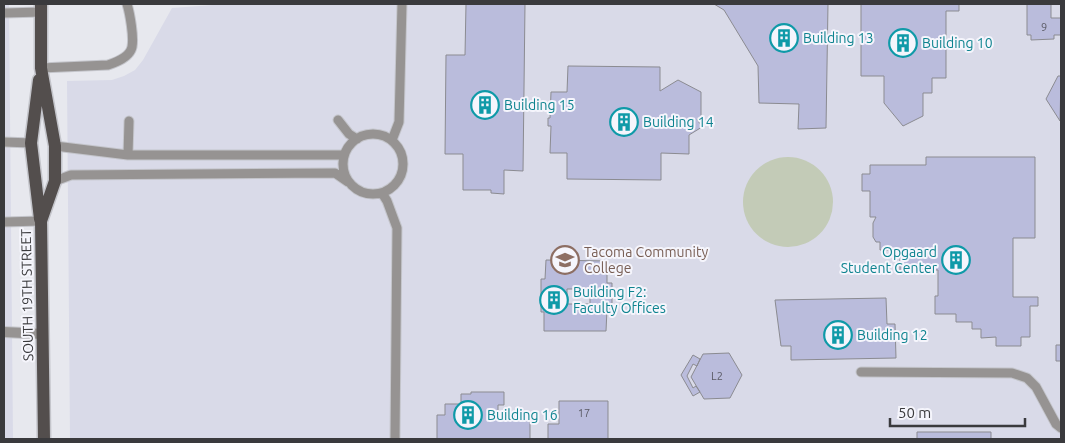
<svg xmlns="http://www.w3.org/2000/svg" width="1065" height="443" font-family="Ubuntu,sans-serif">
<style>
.built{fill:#d9dae8}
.green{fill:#c3cbb7}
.building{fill:#babcdc;stroke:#8b8b91;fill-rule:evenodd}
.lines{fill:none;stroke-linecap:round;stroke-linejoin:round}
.lane-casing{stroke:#c4c5cb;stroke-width:11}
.street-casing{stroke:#c4c5cb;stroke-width:12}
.primary-casing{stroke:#c4c5cb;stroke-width:15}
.lane{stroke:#969392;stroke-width:9}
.street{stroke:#969392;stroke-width:10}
.primary{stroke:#534e4d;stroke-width:12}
.labels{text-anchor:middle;stroke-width:4;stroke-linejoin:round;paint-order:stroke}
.number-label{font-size:11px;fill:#5a5a65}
.culture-label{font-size:14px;fill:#0d838f;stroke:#f5f5fc;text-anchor:start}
.education-label{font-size:14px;fill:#785e54;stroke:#f5f5fc;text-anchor:start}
.street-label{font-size:14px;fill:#3a3a3d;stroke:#f5f5fc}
</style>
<rect width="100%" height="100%" fill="#e7e8ee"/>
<path class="built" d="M4 4H9L13 439H4Z
M226 4H1061V439H70L67 81 112 80 124 76 135 70 143 60 172 8Z"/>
<path class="green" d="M743 202a45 45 0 1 1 90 0a45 45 0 1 1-90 0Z"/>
<path class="building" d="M466 4H525L523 171 504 170V194L491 193V190H463V154H445L446 55H465Z
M714 4H828L826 128 798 129 799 104 759 103 758 66 724 10Z
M861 4H959V11H946V78H932V93H923V116L903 126 884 103V76H861Z
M1027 4H1051V18H1061V35H1054V39L1031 40V35H1027Z
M568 66 660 67V91L678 80 701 92V117L697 119 702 127 689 135V154L661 153V180L567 179V153H550L551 126H548V118H550L551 92H567Z
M1058 76H1061L1060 121 1046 99Z
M926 157H1035V238H1013V297H1038V306H1030V337H1021V346H996V337L981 338V329H972V322H956V314H935V296H938V270H900V250H880V242H876L873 237V223L876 217H870V191H862V174H870V165H926Z
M546 260 607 261V283H612V309H607L606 331H544V312H541V279H545ZM567 289H590V304H567Z
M886 298 887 324H895L896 358 791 360V346H781L775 300Z
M1056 345H1061V361H1056Z
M729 353 742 375 730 398 704 399 691 377 703 354Z
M693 355 700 359 697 366 693 364 687 376 693 388 696 386 700 392 693 396 681 375Z
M471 392H504V405H498V416H530V439H437V415H445V404H461V394H471Z
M559 401H608V439H548V424H559Z
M917 432H991V439H917Z"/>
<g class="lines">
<defs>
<path id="lane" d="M4 13 42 12
M41 68 108 65C117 62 130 57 132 47 134 37 130 14 127 4
M338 120 349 134 357 139
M343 164a30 30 0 1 1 60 0a30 30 0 1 1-60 0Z
M392 140 399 122 402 4
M4 142 31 143
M55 146 128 155H344
M128 155 129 121
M55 181 71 175 335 173 348 182
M382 193 387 201 397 228 395 439
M4 222 41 221
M861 372 1012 373 1027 378 1036 387 1056 424 1061 428"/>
<path id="street" d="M4 332 43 334"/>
<path id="primary" d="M41 4V68L55 146V181L41 221 44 439
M39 80 31 143 40 219"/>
</defs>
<use href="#lane" class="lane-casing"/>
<use href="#street" class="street-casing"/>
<use href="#primary" class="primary-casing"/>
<use href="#lane" class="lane"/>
<use href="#street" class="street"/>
<use href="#primary" class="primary"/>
</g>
<defs>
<symbol id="building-ring" viewBox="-11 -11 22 22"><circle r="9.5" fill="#f5f5fc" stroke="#0f9aa8" stroke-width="1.5"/><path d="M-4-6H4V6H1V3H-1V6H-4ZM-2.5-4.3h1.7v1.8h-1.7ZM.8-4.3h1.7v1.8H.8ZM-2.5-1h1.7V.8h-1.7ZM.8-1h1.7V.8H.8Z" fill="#0f9aa8"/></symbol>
<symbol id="university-ring" viewBox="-11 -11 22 22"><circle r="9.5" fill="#f5f5fc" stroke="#8d6e63" stroke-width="1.5"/><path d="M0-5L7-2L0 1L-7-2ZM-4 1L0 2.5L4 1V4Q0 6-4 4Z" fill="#8d6e63"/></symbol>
</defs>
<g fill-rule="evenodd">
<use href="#building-ring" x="768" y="22" width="32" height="32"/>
<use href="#building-ring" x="887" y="27" width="32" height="32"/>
<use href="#building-ring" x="469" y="89" width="32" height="32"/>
<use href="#building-ring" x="608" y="106" width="32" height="32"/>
<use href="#university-ring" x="549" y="244" width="32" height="32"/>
<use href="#building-ring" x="940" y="244" width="32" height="32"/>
<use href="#building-ring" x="538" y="284" width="32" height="32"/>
<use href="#building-ring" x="822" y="319" width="32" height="32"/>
<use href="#building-ring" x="452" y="399" width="32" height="32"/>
</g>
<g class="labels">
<g class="number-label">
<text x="1044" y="31">9</text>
<text x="717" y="380">L2</text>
<text x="584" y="417">17</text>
</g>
<g class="culture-label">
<text x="803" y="43">Building 13</text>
<text x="922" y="48">Building 10</text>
<text x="504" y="110">Building 15</text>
<text x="643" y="127">Building 14</text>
<text x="937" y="257" text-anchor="end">Opgaard<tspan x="937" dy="16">Student Center</tspan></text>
<text x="573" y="297">Building F2:<tspan x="573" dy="16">Faculty Offices</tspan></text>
<text x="857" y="340">Building 12</text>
<text x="487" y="420">Building 16</text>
</g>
<g class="education-label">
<text x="584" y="257">Tacoma Community<tspan x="584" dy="16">College</tspan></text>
</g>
<g class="street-label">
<text transform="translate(27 295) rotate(-91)" y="5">SOUTH 19TH STREET</text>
</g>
</g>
<rect width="1065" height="443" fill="none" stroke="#3a3a3d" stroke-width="10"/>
<path d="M890 418v8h135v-8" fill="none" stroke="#3a3a3d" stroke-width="2.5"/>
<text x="898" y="418" font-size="15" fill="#3a3a3d" stroke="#f5f5fc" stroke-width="4" paint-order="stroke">50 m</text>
</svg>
